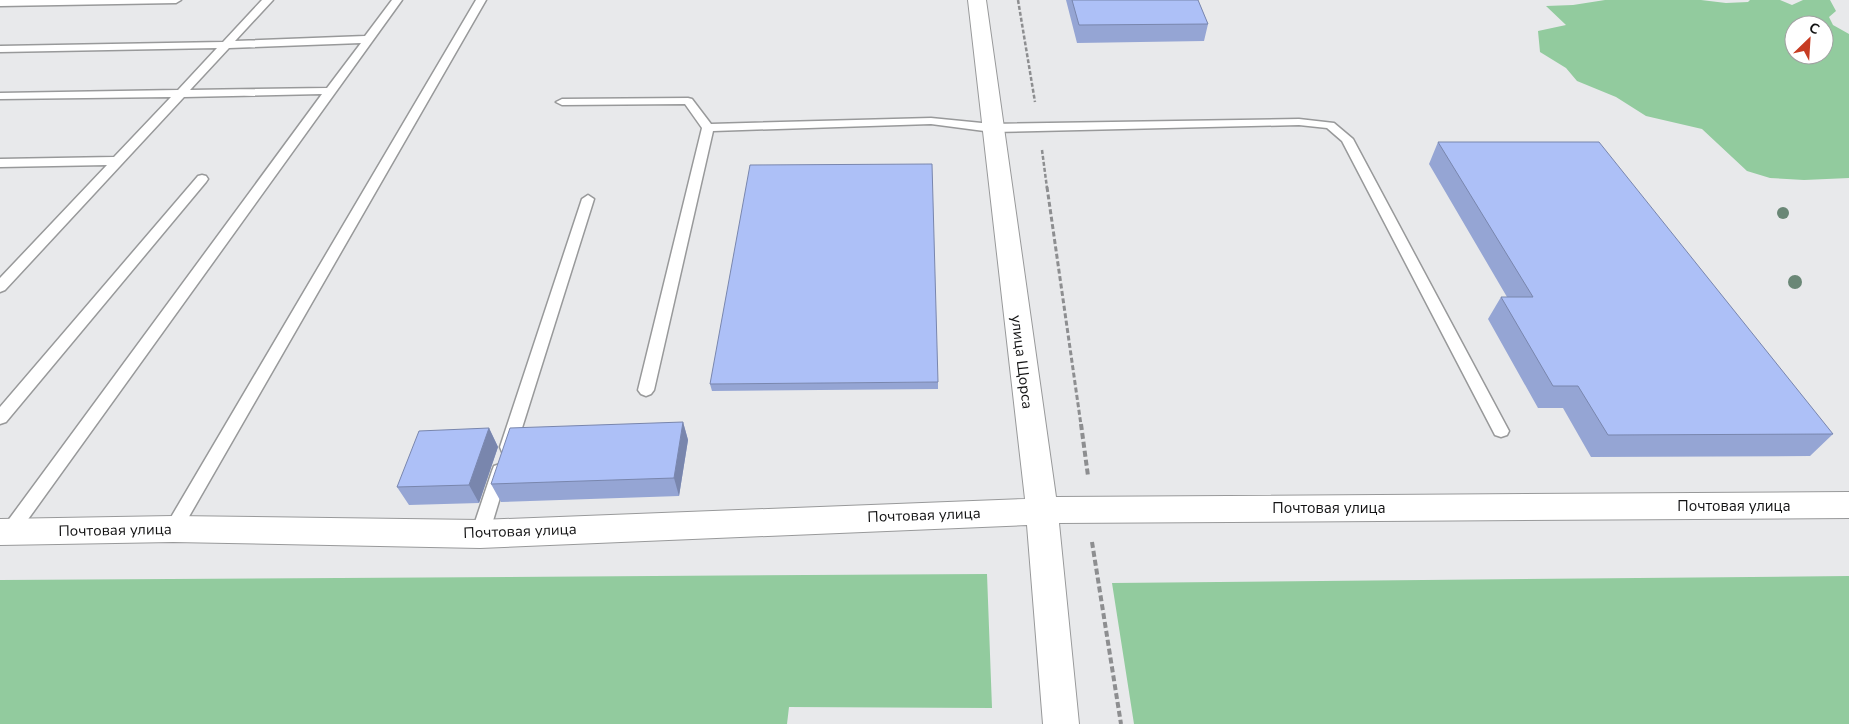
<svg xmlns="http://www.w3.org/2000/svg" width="1849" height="724" font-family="'Nunito Sans',sans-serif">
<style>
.green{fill:#92cb9e;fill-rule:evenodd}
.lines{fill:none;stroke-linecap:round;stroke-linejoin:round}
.lane-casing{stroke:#98999a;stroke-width:3}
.street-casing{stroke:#98999a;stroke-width:2}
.path-far2{stroke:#8d8e90;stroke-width:2.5;stroke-dasharray:4 2;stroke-linecap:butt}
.path-far1{stroke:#8d8e90;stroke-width:3;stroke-dasharray:5 2.5;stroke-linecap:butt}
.path{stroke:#8d8e90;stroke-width:4;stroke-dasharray:6 3;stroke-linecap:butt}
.lane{fill:#fff;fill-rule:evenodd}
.street{fill:#fff;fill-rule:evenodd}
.tree{fill:#6a8776}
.wall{fill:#95a5d4}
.shaded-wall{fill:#7986ad}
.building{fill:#adc0f7;stroke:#7986ad}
.labels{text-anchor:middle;stroke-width:4;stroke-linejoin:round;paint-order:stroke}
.street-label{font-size:15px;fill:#121213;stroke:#fff}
</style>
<rect width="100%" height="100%" fill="#e8e9eb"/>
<path class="green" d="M1605 0H1701L1726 3 1748 2 1750 0H1780L1792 5 1803 0H1830L1836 11 1829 17 1833 25 1849 34V178L1804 180 1770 178 1747 171 1702 129 1646 116 1616 97 1577 81 1566 68 1540 52 1538 31 1566 25 1546 6 1573 5ZM1794 25H1824V55H1794Z
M987 574 992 708 789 707 787 724H0V580Z
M1849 576V724H1134L1112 583Z"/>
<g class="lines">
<defs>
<path id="lane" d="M0 0H181L176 3 0 6Z
M262 0H273L235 41 365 36 392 0H402L16 536 10 538 4 536 1 531 4 526 322 94 184 97 5 290 0 292V278L107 165 0 167V159L114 157 171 97 0 99V93L178 90 217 48 0 52V46L223 42ZM361 43 327 88 190 90 229 48Z
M476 0H486L179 534 173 536 167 534 164 529 167 524Z
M688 98 692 99 711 124 931 118 992 124 1299 119 1334 123 1353 139 1509 431 1507 435 1501 437 1495 435 1342 141 1327 128 1299 125 992 132 931 124 713 131 654 390 651 394 646 396 641 394 638 390 702 128 685 104 562 105 556 102 562 99Z
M202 175 206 176 208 179 206 182 6 422 0 424V407L198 176Z
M588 195 594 199 516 447 514 452 508 453 502 452 500 447 582 199Z
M500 464 506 466 508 471 489 534 486 539 480 541 474 539 471 534 492 471 494 466Z"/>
<path id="street" d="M968 0H986L1056 497 1849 492V518L1059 523 1079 724H1043L1027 525 480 548 173 542 0 545V519L173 516 480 520 1025 499Z"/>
</defs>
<use href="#lane" class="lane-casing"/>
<use href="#street" class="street-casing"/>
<path class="path-far2" d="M1018 0 1035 102
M1042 150 1047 188"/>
<path class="path-far1" d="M1047 187 1081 425"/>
<path class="path" d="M1081 424 1088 476
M1092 542 1121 724"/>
<use href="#lane" class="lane"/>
<use href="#street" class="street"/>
</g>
<g class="tree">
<circle cx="1783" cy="213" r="6"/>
<circle cx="1795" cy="282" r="7"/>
</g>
<path class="wall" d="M1066 0H1198L1208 24 1204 41 1077 43Z
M1438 142 1833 434 1810 456 1591 457 1563 408H1538L1488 319 1501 297H1507L1429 164Z
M938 382V389L712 391 710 384Z
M683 422 688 440 679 496 501 502 491 484Z
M489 428 498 447 479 503 409 505 397 487Z"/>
<path class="shaded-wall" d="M683 422 688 440 679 496 674 478Z
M489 428 498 447 479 503 469 485Z"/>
<path class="building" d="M1072 0H1198L1208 24 1079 25Z
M1438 142H1599L1833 434 1608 435 1578 386H1553L1501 297H1533Z
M932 164 938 382 710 384 750 165Z
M683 422 674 478 491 484 510 428Z
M489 428 469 485 397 487 419 431Z"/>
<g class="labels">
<g class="street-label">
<text transform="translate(1022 362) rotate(83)" y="5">улица Щорса</text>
<text x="1734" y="511">Почтовая улица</text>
<text x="1329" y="513">Почтовая улица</text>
<text transform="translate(924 515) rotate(-2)" y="5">Почтовая улица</text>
<text transform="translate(115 530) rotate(-1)" y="5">Почтовая улица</text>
<text transform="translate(520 531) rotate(-2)" y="5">Почтовая улица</text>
</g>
</g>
<g transform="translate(1809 40) rotate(25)"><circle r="24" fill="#ffffff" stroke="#a0a0a1"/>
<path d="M0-4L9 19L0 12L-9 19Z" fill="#c73c23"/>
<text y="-8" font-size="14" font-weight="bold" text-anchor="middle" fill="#121213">С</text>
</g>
</svg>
